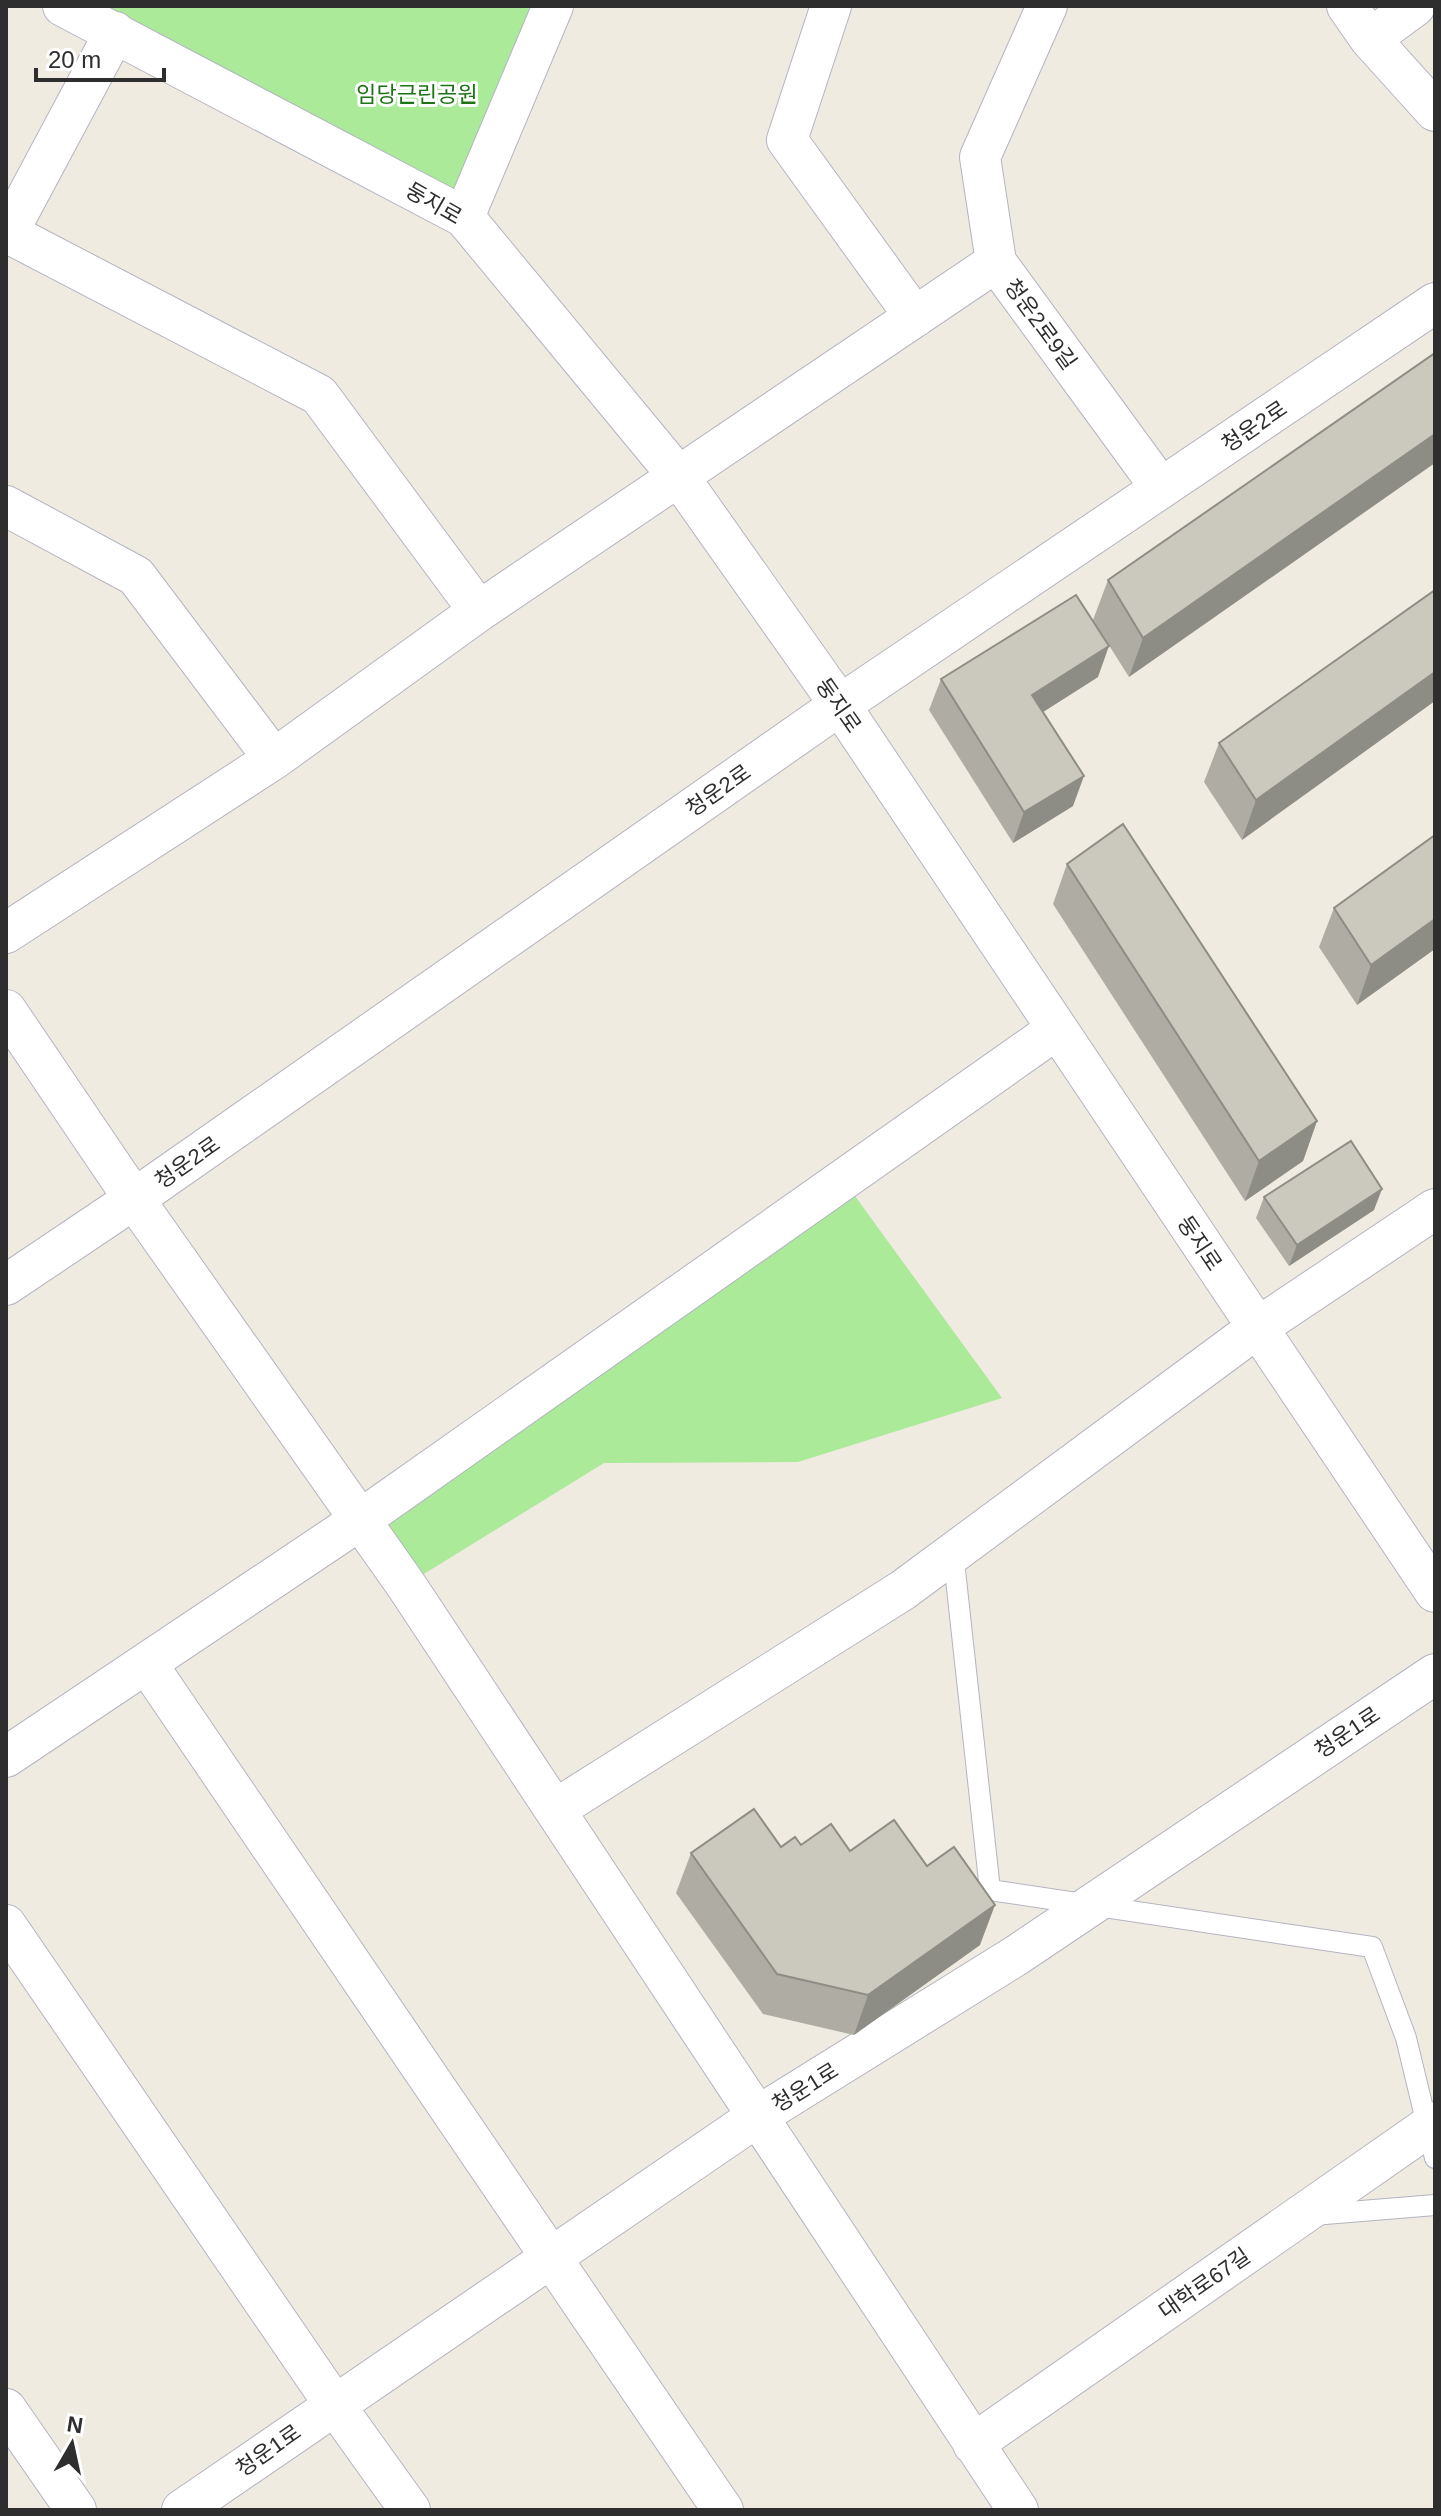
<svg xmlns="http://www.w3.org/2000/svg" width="1441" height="2516" font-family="Helvetica,'Noto Sans KR',sans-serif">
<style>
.green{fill:#aaea99}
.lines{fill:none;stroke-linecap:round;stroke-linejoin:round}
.lane-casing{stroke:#b4b4c2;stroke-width:22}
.street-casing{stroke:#b4b4c2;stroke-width:42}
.lane{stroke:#fff;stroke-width:20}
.street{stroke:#fff;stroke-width:40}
.wall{fill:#afada3}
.shaded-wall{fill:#8e8d85}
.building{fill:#cbc9be;stroke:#8e8d85;stroke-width:2}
.labels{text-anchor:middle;stroke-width:6;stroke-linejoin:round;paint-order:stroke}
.park-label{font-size:22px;fill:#1c7415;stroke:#fff}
.street-label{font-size:22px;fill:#2e2e2e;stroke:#fff}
</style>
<rect width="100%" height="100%" fill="#f0ebe0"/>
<path class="green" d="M53 6H552L464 217Z
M844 1181 1002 1398 798 1462 604 1463 406 1585 360 1520Z"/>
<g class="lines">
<defs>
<path id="lane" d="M953 1552 990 1890 1372 1947 1406 2038 1435 2158
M1313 2215 1435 2205"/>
<path id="street" d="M63 6 464 217 679 477 840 705 1435 1592
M831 6 787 140 915 317
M1047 6 980 157 996 262 1161 488
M1347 6 1370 39 1435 111
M1370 39 1415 6
M464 217 553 6
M6 232 319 395 479 611
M6 236 115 32
M6 506 136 576 274 759
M6 933 274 759 479 611 996 262
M6 1010 134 1199 406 1585 1018 2510
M6 1285 134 1199 840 705 1435 303
M147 1664 723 2510
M6 1757 360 1520 1057 1029
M556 1809 903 1590 1257 1328 1435 1209
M6 1925 334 2404 410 2510
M6 2409 76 2510
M973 2444 1435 2122
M182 2510 758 2116 1017 1955 1435 1674"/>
</defs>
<use href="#lane" class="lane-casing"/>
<use href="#street" class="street-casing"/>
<use href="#lane" class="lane"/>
<use href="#street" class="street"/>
</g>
<path class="wall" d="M1435 353 1129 677 1093 620 1108 580Z
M1435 590 1242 840 1204 782 1219 743Z
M1098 677 1043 712 1073 806 1013 843 929 710 941 679Z
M1435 835 1357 1005 1319 947 1334 908Z
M1067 864 1317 1121 1303 1161 1245 1201 1053 904Z
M1264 1197 1374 1210 1289 1266 1256 1218Z
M801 1845 980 1945 854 2035 763 2014 676 1893 691 1853Z"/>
<path class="shaded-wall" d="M1435 434V463L1129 677 1143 638Z
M1109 646 1098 677 1021 726 1032 695Z
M1435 672V701L1242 840 1256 800Z
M1084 776 1073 806 1013 843 1024 812Z
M1435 919V949L1357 1005 1371 965Z
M1317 1121 1303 1161 1245 1201 1259 1161Z
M1382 1189 1374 1210 1289 1266 1297 1245Z
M995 1905 980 1945 854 2035 868 1995Z"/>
<path class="building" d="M1435 353V434L1143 638 1108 580Z
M1435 590V672L1256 800 1219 743Z
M1076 595 1109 646 1032 695 1084 776 1024 812 941 679Z
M1123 824 1317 1121 1259 1161 1067 864Z
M1435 835V919L1371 965 1334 908Z
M1351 1141 1382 1189 1297 1245 1264 1197Z
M754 1809 781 1847 795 1837 801 1845 831 1824 850 1851 894 1820 927 1866 954 1847 995 1905 868 1995 777 1974 691 1853Z"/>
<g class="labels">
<g class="park-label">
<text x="417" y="102">임당근린공원</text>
</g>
<g class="street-label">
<text transform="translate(434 203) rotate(30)" y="8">둥지로</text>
<text transform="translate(1041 324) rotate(54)" y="8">청운2로9길</text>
<text transform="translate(1254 426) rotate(-34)" y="8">청운2로</text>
<text transform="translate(839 705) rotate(55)" y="8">둥지로</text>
<text transform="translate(718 790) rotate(-35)" y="8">청운2로</text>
<text transform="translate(187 1162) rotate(-35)" y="8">청운2로</text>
<text transform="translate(1200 1243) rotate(56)" y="8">둥지로</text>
<text transform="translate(1347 1732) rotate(-34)" y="8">청운1로</text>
<text transform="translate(805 2087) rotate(-32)" y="8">청운1로</text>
<text transform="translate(1204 2283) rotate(-35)" y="8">대학로67길</text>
<text transform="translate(268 2450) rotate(-35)" y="8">청운1로</text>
</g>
</g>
<rect width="1441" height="2516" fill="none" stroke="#2e2e2e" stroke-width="16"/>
<g transform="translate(72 2444) rotate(9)" stroke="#ffffff" stroke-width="6" paint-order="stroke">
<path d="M0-6L14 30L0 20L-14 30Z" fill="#2e2e2e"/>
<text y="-12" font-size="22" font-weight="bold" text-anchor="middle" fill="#2e2e2e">N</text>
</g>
<path d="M36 68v12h128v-12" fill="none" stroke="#2e2e2e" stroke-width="4"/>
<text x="48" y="68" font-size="24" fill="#2e2e2e" stroke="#ffffff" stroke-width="6" paint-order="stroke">20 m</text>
</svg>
